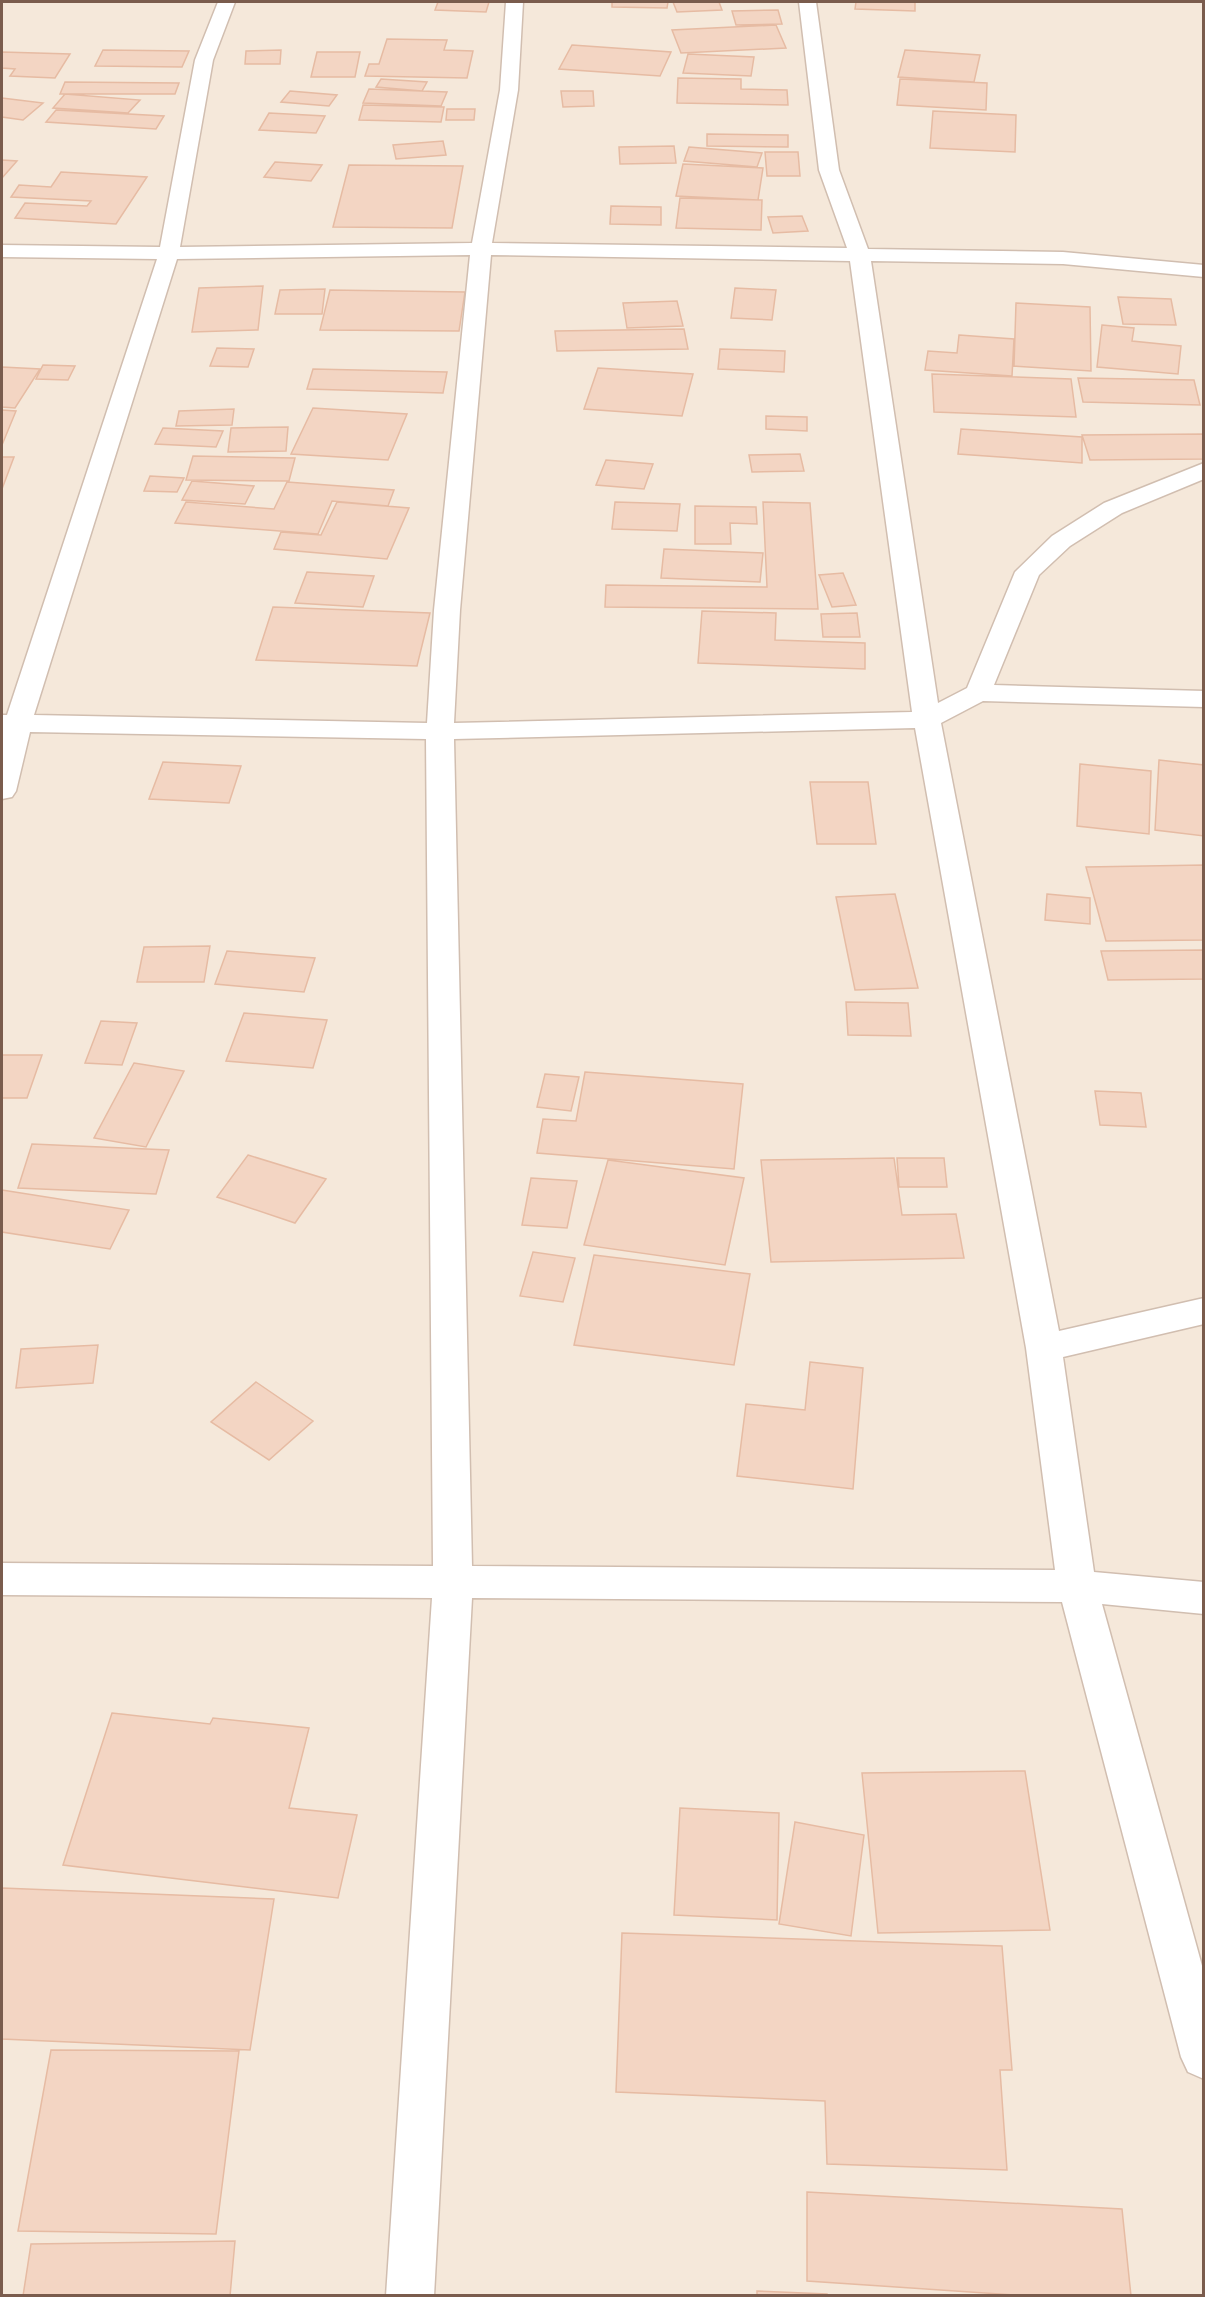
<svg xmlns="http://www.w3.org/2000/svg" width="1205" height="2297" font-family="'Source Sans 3',sans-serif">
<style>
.residential{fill:#f5e8da}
.building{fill:#f3d5c3;stroke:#e6bba3;stroke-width:1.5}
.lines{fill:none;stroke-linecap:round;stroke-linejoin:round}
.minor-casing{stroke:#d1beb0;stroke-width:3}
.minor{fill:#fff;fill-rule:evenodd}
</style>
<rect width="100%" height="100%" fill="#fdf6ec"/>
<path class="residential" d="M2 2H1203V2295H2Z"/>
<path class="building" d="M438 2H489L486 12 435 10Z
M612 2H668L667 8 612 7Z
M673 2H719L722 10 677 12Z
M856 2H915V11L855 9Z
M778 10 782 24 736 25 732 11Z
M776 25 786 48 681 53 672 30Z
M387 39 447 40 444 50 473 51 467 78 365 76 369 64H379Z
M572 45 671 52 660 76 559 69Z
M103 50 189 51 182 67 95 66Z
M281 50 280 64H245L246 51Z
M905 50 980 55 974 82 898 77Z
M2 52 70 54 55 78 10 76 15 69 2 68Z
M317 52H360L355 77H311Z
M688 54 754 57 751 76 683 73Z
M678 78 741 79V89L787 90 788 105 677 103Z
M381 79 427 82 422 91 376 87Z
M900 79 987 83 986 110 897 105Z
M65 82 179 83 175 94H60Z
M369 89 447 92 441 106 363 103Z
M290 91 337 95 329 106 281 102Z
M561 91H593L594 106 563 107Z
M65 94 140 100 128 113 53 108Z
M2 98 43 103 23 120 2 117Z
M363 105 444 107 441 122 359 120Z
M447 109H475L474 120H446Z
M56 110 164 116 156 129 46 122Z
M933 111 1016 115 1015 152 930 148Z
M269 113 325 116 316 133 259 130Z
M707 134 788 135V147L707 146Z
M443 141 446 155 396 159 393 145Z
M674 146 676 163 620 164 619 147Z
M689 147 762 153 757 167 684 161Z
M765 152H798L800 176H767Z
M2 160 17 161 2 178Z
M275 162 322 165 311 181 264 177Z
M683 164 763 168 758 200 676 196Z
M349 165 463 166 452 228 333 227Z
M61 172 147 177 116 224 15 218 25 203 87 206 91 201 11 197 19 185 51 187Z
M680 198 762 200 761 230 676 228Z
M611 206 661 207V225L610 224Z
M802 216 808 231 773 233 768 217Z
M263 286 258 330 192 332 199 288Z
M735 288 776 290 772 320 731 318Z
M325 289 322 314H275L280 290Z
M330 290 465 292 459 331 320 330Z
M1118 297 1171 299 1176 325 1123 324Z
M677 301 683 326 627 328 623 303Z
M1016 303 1090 307 1091 371 1014 366Z
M1102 325 1134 328 1132 341 1181 346 1178 374 1097 367Z
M684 329 688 349 557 351 555 331Z
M959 335 1014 339 1012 376 925 370 928 351 957 353Z
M217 348 254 349 248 367 210 366Z
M720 349 785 351 784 372 718 369Z
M43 365 75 366 68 380 36 379Z
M2 367 40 369 15 408 2 407Z
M598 368 693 374 682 416 584 409Z
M313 369 447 372 443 393 307 389Z
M932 374 1071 379 1076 417 934 412Z
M1078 378 1194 380 1200 405 1083 402Z
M313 408 407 414 388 460 291 454Z
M234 409 232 425 176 426 179 411Z
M2 410 16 411 2 445Z
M766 416 807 417V431L766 429Z
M288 427 286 451 228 452 231 428Z
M163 428 223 431 216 447 155 444Z
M961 429 1082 437V463L958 454Z
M1204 434V459L1090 460 1082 435Z
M800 454 804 471 752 472 749 455Z
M193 456 295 458 289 481 186 480Z
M2 457H14L2 489Z
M606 460 653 464 644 489 596 485Z
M150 476 184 478 177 492 144 491Z
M192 481 254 486 245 504 182 500Z
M287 482 394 490 388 506 332 501 318 534 175 523 186 502 274 509Z
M337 502 409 508 387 559 274 549 281 532 321 535Z
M615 502 680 504 677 531 612 529Z
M763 502 810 503 818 609 605 607 606 585 767 587Z
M695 506 756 507 757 524 730 523 731 544H695Z
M664 549 763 553 760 582 661 578Z
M307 572 374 576 363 607 295 603Z
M843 573 856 605 832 607 819 575Z
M273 607 430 613 417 666 256 660Z
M702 611 776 613 775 640 865 643V669L698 663Z
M857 613 860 637H823L821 614Z
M1159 760 1204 765V836L1155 830Z
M163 762 241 766 229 803 149 799Z
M1080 764 1151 771 1149 834 1077 826Z
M810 782H868L876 844H817Z
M1204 865V940L1106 941 1086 867Z
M895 894 918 988 855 990 836 897Z
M1047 894 1090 898V924L1045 920Z
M210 946 204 982H137L144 947Z
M1204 950V979L1108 980 1101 951Z
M227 951 315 958 304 992 215 984Z
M846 1002 908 1003 911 1036 848 1035Z
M244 1013 327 1020 313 1068 226 1061Z
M101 1021 137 1023 122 1065 85 1063Z
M2 1055H42L27 1098H2Z
M134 1063 184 1071 146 1147 94 1138Z
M585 1072 743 1084 734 1169 537 1153 543 1119 576 1121Z
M545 1074 579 1077 571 1111 537 1107Z
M1095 1091 1141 1093 1146 1127 1100 1125Z
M32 1144 169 1150 156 1194 18 1188Z
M248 1155 326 1179 295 1223 217 1197Z
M894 1158 902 1215 956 1214 964 1258 771 1262 761 1160Z
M897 1158H944L947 1187H899Z
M608 1160 744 1178 725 1265 584 1245Z
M531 1178 577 1181 567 1228 522 1225Z
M2 1190 129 1210 110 1249 2 1232Z
M533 1252 575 1258 563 1302 520 1296Z
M594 1255 750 1274 734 1365 574 1345Z
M98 1345 93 1383 16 1388 21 1349Z
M810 1362 863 1368 853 1489 737 1476 746 1404 805 1410Z
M256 1382 313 1421 269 1460 211 1422Z
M112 1713 210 1724 213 1718 309 1728 289 1808 357 1815 338 1898 63 1865Z
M1025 1771 1050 1930 878 1933 862 1773Z
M680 1808 779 1813 777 1920 674 1915Z
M795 1822 864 1835 851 1936 779 1924Z
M2 1888 274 1899 250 2050 2 2039Z
M622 1933 1002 1946 1012 2070H1000L1007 2170 827 2164 825 2101 616 2092Z
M51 2050 239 2051 216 2234 18 2231Z
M807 2192 1122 2209 1131 2296H1030L807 2281Z
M235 2241 230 2296H23L31 2244Z
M757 2291 827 2294V2296H757Z"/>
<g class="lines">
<defs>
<path id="minor" d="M218 2H235L213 60 180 247 472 243 500 90 506 2H523L518 90 492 243 847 248 819 170 799 2H816L839 170 868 249 1063 252 1204 265V277L1063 264 871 261 938 703 967 688 1015 572 1052 536 1104 503 1204 463V479L1122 513 1070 546 1039 575 994 685 1204 691V707L983 701 941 723 1059 1331 1204 1298V1324L1063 1357 1094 1572 1204 1582V1614L1102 1604 1204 1973V2079L1188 2072 1181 2057 1062 1602 472 1598 434 2296H386L432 1598 2 1595V1563L433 1566 426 739 30 732 16 791 12 797 2 799V715H7L157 259 2 257V245L160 247 195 60ZM470 255 434 610 427 723 34 715 177 259ZM491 255 850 261 912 712 454 723 460 610ZM915 728 1026 1348 1055 1570 472 1566 454 739Z"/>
</defs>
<use href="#minor" class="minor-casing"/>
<use href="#minor" class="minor"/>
</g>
<rect width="1205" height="2297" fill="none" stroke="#7a5c4d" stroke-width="6"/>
</svg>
